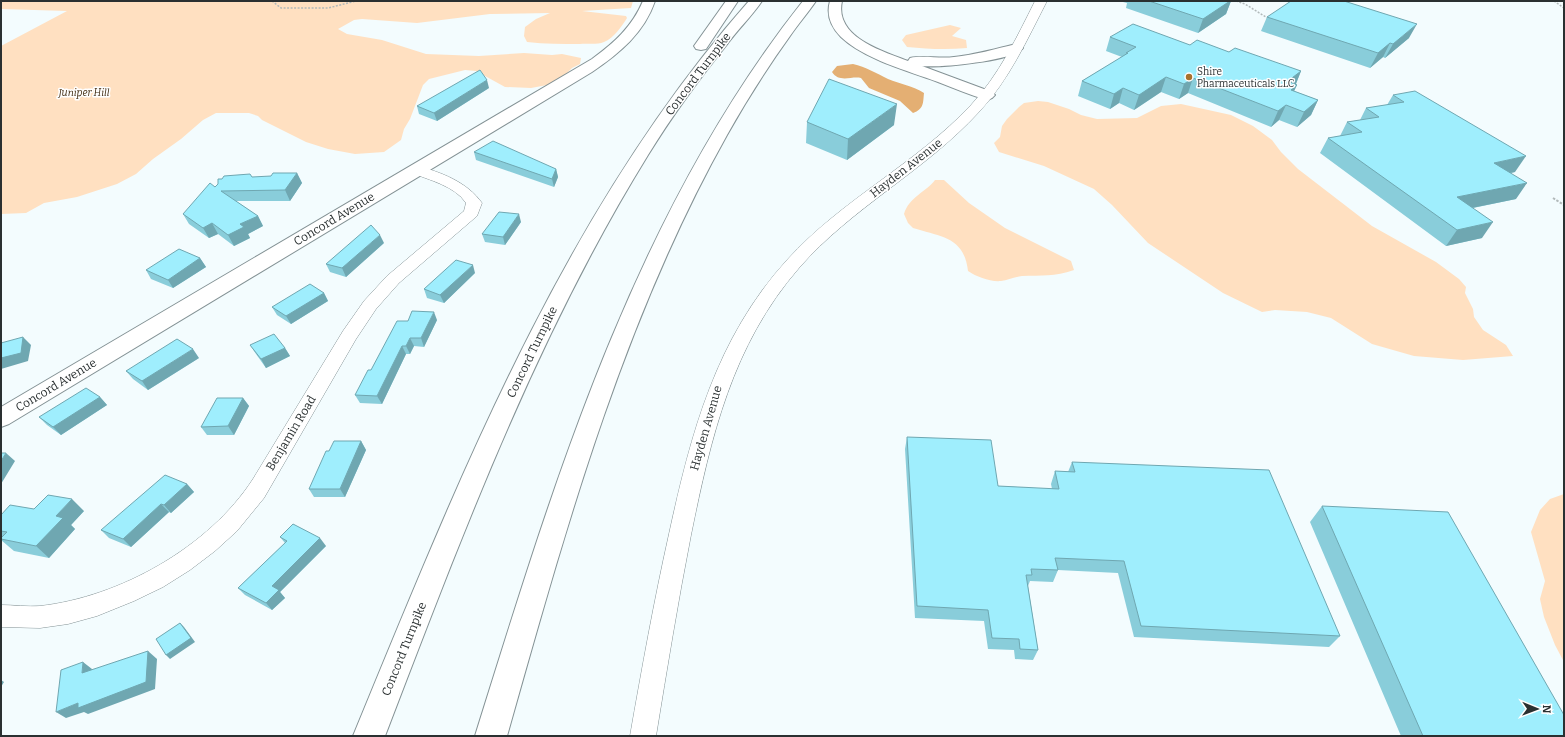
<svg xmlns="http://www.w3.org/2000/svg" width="1565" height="737" font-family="Bitter,serif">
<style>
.green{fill:#ffe0c1}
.water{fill:#e4af73}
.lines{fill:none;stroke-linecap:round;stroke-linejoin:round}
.minor-casing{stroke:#849295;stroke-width:1}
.major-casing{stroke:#849295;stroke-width:2}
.highway-casing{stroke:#849295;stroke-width:2}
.path-far1{stroke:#b1b9ba;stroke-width:1.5;stroke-dasharray:2 1.5;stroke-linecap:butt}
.path{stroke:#b1b9ba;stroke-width:2;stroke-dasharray:2.5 1.5;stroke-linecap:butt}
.minor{fill:#fff;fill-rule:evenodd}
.major{fill:#fff;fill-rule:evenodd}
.highway{fill:#fff;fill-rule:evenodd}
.wall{fill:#89cdda}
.shaded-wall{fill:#6fa7b1}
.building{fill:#9feefd;stroke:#6fa7b1}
.poi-dot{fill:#a8712d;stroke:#fff;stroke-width:1.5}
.labels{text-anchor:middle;stroke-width:3;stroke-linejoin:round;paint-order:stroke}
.far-poi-label{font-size:10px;fill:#2a3031;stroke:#fff;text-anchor:start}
.far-park-label{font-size:10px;font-style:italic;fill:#3f290e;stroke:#fff}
.street-label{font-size:12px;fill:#2a3031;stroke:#fff}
</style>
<rect width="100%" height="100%" fill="#f3fcfe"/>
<path class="green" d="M1 1H633L631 8 582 11 626 16 627 18C622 26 614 38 604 42 597 45 587 43 580 44 562 44 545 44 527 42L524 36 525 27 536 19 550 13 490 14 417 23 362 19 354 20 338 29 347 34 382 40 426 54 479 56 524 53 552 55 562 54 581 58 580 64 572 68 561 79 547 85 531 88 505 87 476 71 465 70 429 79 423 85 410 119 404 129 401 140 384 152 355 154 328 149 306 142 262 120 258 116 249 113H216L203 120 181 139 153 159 136 174 117 184 77 197 44 203 26 213 1 214V46L67 11 1 9Z
M950 25 961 28 952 36 966 40 967 48C947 50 927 49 907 47L902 40 906 35Z
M1038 101 1048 102 1069 109 1081 115 1097 119 1137 118 1161 106 1181 104 1231 115 1253 126 1272 140 1281 152 1298 169 1372 226 1436 262 1459 279 1466 287 1465 293 1473 309 1474 317 1483 330 1506 345 1513 356 1463 360 1414 356 1372 344 1331 318 1307 312 1275 310 1262 312 1223 293 1148 243 1112 205 1094 189 1044 166 999 152 994 143 1000 137 1002 126 1007 119 1019 107 1024 103Z
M935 180H944L969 203 1005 228 1071 261 1074 270C1054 277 1042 275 1022 276 1015 277 1008 280 1001 281 990 282 977 277 968 271 964 237 942 237 913 228L908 223 904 214C909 197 926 192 935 180Z
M1564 494V662L1555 645 1544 617 1540 599 1545 581 1531 532 1540 510 1550 499Z"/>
<path class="water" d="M853 64C866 67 876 73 888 79 900 84 913 86 924 93 923 103 924 109 913 113L900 101 869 88 861 78C851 76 839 83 832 72L837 66Z"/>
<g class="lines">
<defs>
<path id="minor" d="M1035 1H1047C1027 40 1009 80 979 112 925 171 851 208 799 268 732 345 711 437 691 535 678 601 667 669 656 736H630C642 668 654 601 669 534 691 433 716 338 787 260 841 200 916 164 971 105 999 75 1017 37 1035 1Z
M417 166C441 172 467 182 482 203L477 216 399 283 376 309 356 339 264 498 237 531 215 551 190 570 163 587 134 601 97 616 68 624 40 628 1 627V605C14 605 27 607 40 606 120 597 209 547 253 479L343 331 364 301 387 276 464 211 466 203C455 186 429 180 412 173L410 170 412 167Z"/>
<path id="major" d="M643 1H655C644 33 620 53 592 72L9 424 1 427V407L592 59C614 43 632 27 643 1Z"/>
<path id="highway" d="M726 1H738L706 49 701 50 696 49 694 46Z
M749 1H762C752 16 739 28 728 43 699 79 672 116 648 155 536 336 461 538 385 736H353C459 479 563 212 749 1Z
M803 1H816C808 13 798 24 790 36 767 68 746 101 727 135 622 322 565 531 507 736H475C555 480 634 214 803 1Z
M830 1H842C834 37 882 51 908 61L910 58C923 55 940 59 954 57 975 55 995 49 1016 44L1021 45 1023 48C1014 61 939 68 922 66L992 92 995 95 992 98 987 100C970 95 954 88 938 82 908 71 864 59 841 37 831 27 826 15 830 1Z"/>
</defs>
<use href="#minor" class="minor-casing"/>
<use href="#major" class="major-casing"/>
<use href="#highway" class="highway-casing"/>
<path class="path-far1" d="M272 1 281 8H328L356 1
M1236 1 1245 4 1269 19
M1554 1 1564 8"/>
<path class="path" d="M1553 198 1564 205"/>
<use href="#minor" class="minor"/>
<use href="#major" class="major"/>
<use href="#highway" class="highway"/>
</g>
<path class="wall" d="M1124 1H1231L1226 14 1198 33 1126 8 1127 3 1123 2Z
M1267 17 1409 38 1385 58 1383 57 1370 68 1261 31Z
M1110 37 1190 45 1229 52 1301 71 1296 84 1297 85 1294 91 1318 100 1311 115 1297 127 1279 120 1271 127 1188 93 1179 99 1161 92 1134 110 1119 103 1110 109 1078 96 1082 81 1122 57 1106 51Z
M489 88 437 121 419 114 417 106Z
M1393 95 1515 172 1510 173 1516 199 1473 208 1482 238 1446 246 1320 153 1328 138 1340 136 1347 122 1360 120 1366 108 1387 105Z
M807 122 894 125 847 160 806 143Z
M474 152 556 169 558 177 554 187 476 160Z
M297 173 302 183 290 201H236L258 216 263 226 248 234 250 238 234 246 218 234 209 238 189 224 183 214 215 187 271 176Z
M521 222 505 245 485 242 482 234Z
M384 243 346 277 330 272 326 264Z
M200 258 206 267 173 288 151 279 146 270Z
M475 273 444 303 427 298 424 289Z
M324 293 328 301 291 324 277 315 272 307Z
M437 320 424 347 414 346 410 354H406L382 404 360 403 355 395 371 370 408 321Z
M250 345 285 348 290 356 266 368 256 354Z
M199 358 148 390 133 379 126 371Z
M100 397 107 405 61 435 47 425 39 417Z
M243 398 249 406 234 435H207L201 427Z
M907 437 998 486 1052 489 1051 484 1055 471 1068 472 1072 462 1340 636 1329 647 1134 637 1118 573 1058 570 1053 582 1030 581 1028 586 1038 650 1033 660 1015 659 1014 650 988 649 984 621 915 618 905 449Z
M361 441 366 450 345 497H314L309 489 329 451Z
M187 484 194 492 171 513 169 512 131 547 109 538 101 530Z
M1322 506 1564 736H1401L1310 522Z
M34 509 84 511 71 525 75 529 49 558 14 551 1 540V515Z
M280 537 326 546 280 592 285 598 272 610 245 595 238 588 285 543Z"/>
<path class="shaded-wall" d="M1230 1H1231L1226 14 1198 33 1203 19Z
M1417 24 1409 38 1385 58 1393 44Z
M1390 43 1383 57 1370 68 1378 53Z
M1301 71 1295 86 1288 81Z
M1166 77 1161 92 1134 110 1139 95Z
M1193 78 1188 93 1179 99 1184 84Z
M487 80 489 88 437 121 434 113Z
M1297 85 1290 99 1291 90Z
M1123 88 1119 103 1110 109 1114 94Z
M1318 100 1311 115 1297 127 1304 112Z
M897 104 894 125 847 160 848 139Z
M1286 105 1279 120 1271 127 1278 111Z
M1526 156 1515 172 1483 179 1494 163Z
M556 169 558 177 554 187 552 179Z
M297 173 302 183 290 201 285 190Z
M1527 183 1516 199 1447 213 1457 197Z
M519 214 521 222 505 245 503 237Z
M258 216 263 226 248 234 250 238 234 246 228 235 240 224Z
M1493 222 1482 238 1446 246 1457 230Z
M212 223 218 234 209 238 203 228Z
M380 235 384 243 346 277 342 268Z
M200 258 206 267 173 288 168 280Z
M473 265 475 273 444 303 440 295Z
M324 293 328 301 291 324 286 316Z
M434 312 437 320 424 347 421 338Z
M23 337 31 345 28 361 1 369V358Z
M410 338 414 346 410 354 406 346Z
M402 346 406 354 382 404 377 396Z
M285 348 290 356 266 368 261 359Z
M193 349 199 358 148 390 142 381Z
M100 397 107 405 61 435 53 427Z
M243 398 249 406 234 435 228 426Z
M361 441 366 450 345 497 340 489Z
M6 453 15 461 1 484V461Z
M187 484 194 492 171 513 164 505Z
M72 499 84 511 71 525 75 529 49 558 36 546 56 516Z
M161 504 169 512 131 547 123 539Z
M320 538 326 546 280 592 285 598 272 610 266 603 272 586Z
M180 623 184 627 195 642 170 659 166 655Z
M148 651 157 659 155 689 88 714 84 712 66 718 56 712 78 703Z
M83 662 92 669 91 681 82 673Z
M1 680 4 682 1 687Z"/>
<path class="building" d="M1149 1H1230L1203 19Z
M1291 1H1344L1417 24 1393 44 1390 43 1378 53 1267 17Z
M1133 24 1190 45 1197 40 1229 52 1235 48 1301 71 1288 81 1297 85 1291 90 1318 100 1304 112 1286 105 1278 111 1193 78 1184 84 1166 77 1139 95 1123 88 1114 94 1082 81 1128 53H1126L1136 47 1110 37Z
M480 70 487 80 434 113 417 106Z
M829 79 897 104 848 139 807 122Z
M1415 91 1526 156 1494 163 1527 183 1457 197 1493 222 1457 230 1328 138 1362 132 1347 122 1379 117 1366 108 1404 102 1393 95Z
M493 141 556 169 552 179 474 152Z
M273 173H297L285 190 221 191 258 216 240 224 244 227 228 235 212 223 203 228 183 214 210 183 215 187 218 184V179H222L224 176 250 174 252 177 271 176Z
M499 212 519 214 503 237 482 234Z
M371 225 380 235 342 268 326 264Z
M179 249 200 258 168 280 146 270Z
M456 260 473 265 440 295 424 289Z
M310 284 324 293 286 316 272 307Z
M412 311 434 312 421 338H410L406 346H402L377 396 355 395 368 370H371L397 321H408Z
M274 334 285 348 261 359 250 345Z
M23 337 21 353 1 358V343Z
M177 339 193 349 142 381 126 371Z
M86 388 100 397 53 427 39 417Z
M217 398H243L228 426 201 427Z
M907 437 991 440 998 486 1059 489 1055 471 1075 472 1072 462 1269 470 1340 636 1141 626 1124 561 1055 558 1058 570 1031 569 1032 575H1026L1038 650 1020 649 1019 639 992 638 988 610 917 606Z
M334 441H361L340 489H309L326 451H329Z
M1 453H6L1 461Z
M165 475 187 484 164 505 161 504 123 539 101 530Z
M48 495 72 499 56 516 63 518 36 546 1 539V538L7 532 1 531V515L10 505 34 509Z
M1322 506 1448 512 1564 715V736H1423Z
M293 524 320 538 272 586 279 590 266 603 238 588 287 541 280 537Z
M180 623 191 638 166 655 156 639Z
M148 651 146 682 78 708V703L56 712 61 670 83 662 82 673Z"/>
<circle class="poi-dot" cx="1189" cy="77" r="4"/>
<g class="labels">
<g class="far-poi-label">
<text x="1197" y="75">Shire<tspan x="1197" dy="12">Pharmaceuticals LLC</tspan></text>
</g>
<g class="far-park-label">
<text x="84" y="96">Juniper Hill</text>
</g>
<g class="street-label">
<text transform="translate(698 74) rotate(-53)" y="4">Concord Turnpike</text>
<text transform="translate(906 168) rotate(-38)" y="4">Hayden Avenue</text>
<text transform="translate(334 219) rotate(-31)" y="4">Concord Avenue</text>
<text transform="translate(532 352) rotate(-64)" y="4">Concord Turnpike</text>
<text transform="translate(56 385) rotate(-31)" y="4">Concord Avenue</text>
<text transform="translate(706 428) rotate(-74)" y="4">Hayden Avenue</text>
<text transform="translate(291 433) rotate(-59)" y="4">Benjamin Road</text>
<text transform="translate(404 649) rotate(-68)" y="4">Concord Turnpike</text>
</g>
</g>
<rect width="1565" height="737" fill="none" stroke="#2a3031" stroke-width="4"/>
<g transform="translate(1537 709) rotate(91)" stroke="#ffffff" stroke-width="3" paint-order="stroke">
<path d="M0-3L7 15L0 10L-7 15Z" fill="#2a3031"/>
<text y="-6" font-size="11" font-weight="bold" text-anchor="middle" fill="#2a3031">N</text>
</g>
</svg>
